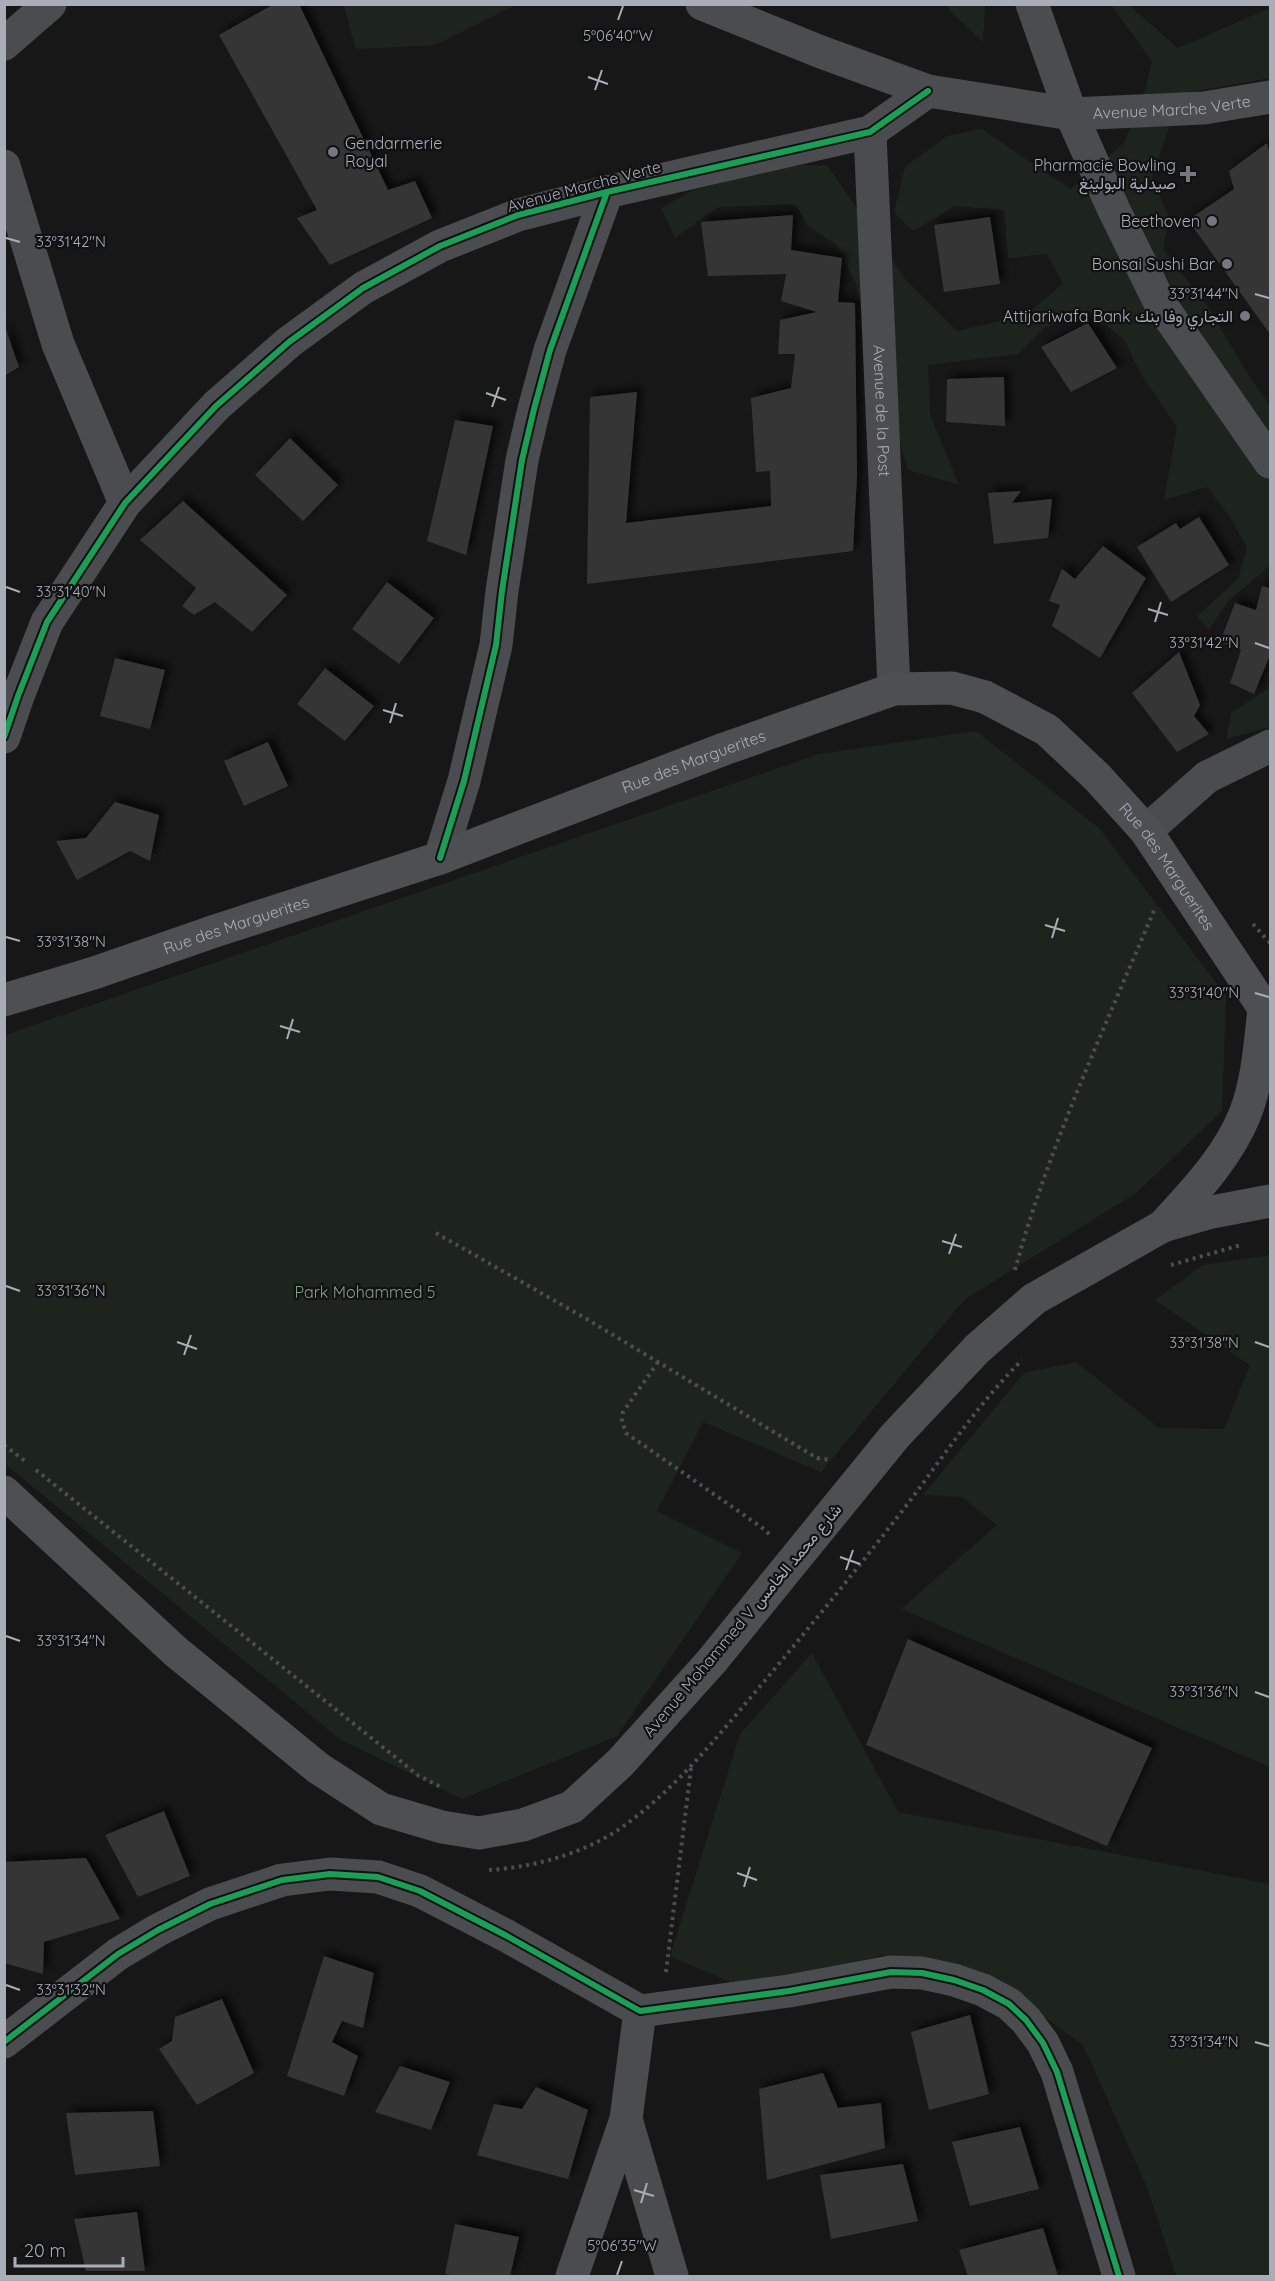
<svg xmlns="http://www.w3.org/2000/svg" width="1275" height="2281" font-family="Quicksand,Vazirmatn,sans-serif">
<style>
.green{fill:#1d241e}
.building{fill:#353536;filter:url(#shadow)}
.lines{fill:none;stroke-linecap:round;stroke-linejoin:round}
.path{stroke:#4d4e52;stroke-width:4;stroke-dasharray:3 4.5;stroke-linecap:butt}
.minor{stroke:#4b4c50;stroke-width:33}
.major{stroke:#4d4f52;stroke-width:33}
.cycleway-casing{stroke:#111113;stroke-width:10}
.cycleway{stroke:#1a9f57;stroke-width:6}
.ticks{fill:none;stroke:#a8adb8;stroke-width:2}
.poi-dot{fill:#757880;stroke:#111113;stroke-width:2}
.labels{text-anchor:middle;stroke-width:4.5;stroke-linejoin:round;paint-order:stroke}
.street-label{font-size:16px;fill:#a8adb8;stroke:#111113}
.poi-label{font-size:16px;fill:#a8adb8;stroke:#111113;text-anchor:end}
.park-label{font-size:16px;fill:#7fa381;stroke:#111113}
.ticks-label{font-size:15px;text-anchor:middle;fill:#a8adb8;stroke:#111113;stroke-width:4.5;stroke-linejoin:round;paint-order:stroke}
</style>
<defs>
<filter id="shadow"><feDropShadow dx="5.5" dy="-5.5" stdDeviation="3" flood-color="#0009"/></filter>
</defs>
<rect width="100%" height="100%" fill="#171717"/>
<path class="green" d="M347 4H515V5L435 45 356 49 344 7Z
M948 5H985L983 42 950 11Z
M1111 5H1129L1178 48 1270 8V78L1180 94 1152 177 1169 217 1163 249 1208 307 1251 379 1270 406V568L1268 567 1227 602 1209 630 1197 616 1238 579 1247 547 1229 516 1207 487 1164 500 1177 427 1140 373 1125 341 1089 310 1044 328 1018 354 928 365 930 414 959 485 908 470 863 321 857 286 837 245 809 227 795 204 718 207 675 238 661 208 693 190 786 166 827 165 906 280 957 331 1025 315 1063 284 1047 254 1008 258 1004 210 955 206 913 231 894 212 905 167 947 136 982 129 1070 189 1124 143 1144 94 1152 61Z
M1270 687V727L1226 739 1231 713Z
M976 731 1099 828 1226 996 1222 1111 1136 1193 964 1300 821 1472 703 1422 657 1511 742 1553 617 1736 462 1799 341 1740 5 1464V1035L819 754Z
M1270 1255V1767L901 1609 997 1525 962 1497 923 1495 1024 1373 1076 1362 1159 1428 1224 1429 1250 1365 1155 1300 1203 1265Z
M812 1653 898 1812 1270 1884V2276H1176L1147 2187 1083 2045 995 1982 883 1955 751 1991 670 1956 740 1734Z"/>
<path class="building" d="M274 4H299L388 190 415 181 432 218 330 265 297 218 317 210 219 35Z
M1267 143 1270 154V334L1188 220 1234 189 1229 171Z
M793 215 791 250 842 258 838 302 855 303 857 475 853 551 587 584 590 397 637 392 626 523 771 506 770 471 756 472 751 398 791 388 795 354H778L780 320 817 312 781 301 786 274 708 276 701 222Z
M990 217 1000 284 944 292 934 225Z
M1088 323 1117 368 1071 392 1041 347Z
M4 324 19 367 4 376Z
M1004 377 1005 426 946 422 947 379Z
M455 420 493 426 466 555 427 541Z
M290 438 338 485 303 521 255 475Z
M1021 491 1012 503 1052 499 1048 538 994 544 988 493Z
M183 501 287 595 252 632 215 602 194 615 182 606 196 588 140 540Z
M1199 517 1229 565 1171 602 1137 547 1176 523 1180 529Z
M1103 546 1146 578 1100 658 1052 626 1060 605 1049 601 1062 569 1075 579Z
M387 582 434 618 399 664 352 629Z
M1262 586 1270 588V655L1254 694 1230 683 1241 650 1220 642 1235 603 1256 610Z
M1179 652 1200 705 1194 716 1209 734 1177 752 1132 693Z
M115 658 165 670 150 729 100 716Z
M325 668 374 706 345 741 297 704Z
M268 742 288 786 244 806 224 761Z
M115 802 159 815 150 861 130 851 77 880 56 841 86 838Z
M908 1639 1152 1748 1107 1846 866 1745Z
M164 1811 190 1876 138 1897 105 1835Z
M86 1858 120 1919 44 1942 43 1974 4 1963V1862Z
M324 1956 374 1973 363 2028 342 2021 332 2042 358 2056 344 2096 287 2076Z
M222 1999 254 2073 197 2105 159 2049 172 2041 175 2017Z
M970 2015 989 2094 929 2110 911 2032Z
M400 2066 450 2082 431 2130 375 2112Z
M823 2073 838 2108 881 2103 885 2148 767 2180 759 2089Z
M536 2087 588 2110 568 2179 477 2155 494 2104 522 2109Z
M153 2111 160 2166 75 2175 66 2113Z
M1020 2127 1039 2189 970 2206 952 2142Z
M903 2164 918 2221 831 2239 820 2175Z
M137 2212 145 2271H86L74 2219Z
M455 2224 519 2237 510 2276H458L445 2274Z
M1043 2228 1058 2276H968L959 2250Z"/>
<g class="lines">
<path class="path" d="M1253 924 1270 943
M436 1233 585 1318 817 1458 830 1460
M1171 1265 1241 1245
M1015 1270C1048 1148 1106 1025 1155 908
M658 1362 623 1412 622 1421 626 1433 764 1529 771 1536
M4 1445 25 1461
M36 1470 419 1776 443 1788
M489 1870C535 1867 587 1853 625 1825 672 1791 709 1747 746 1703 801 1638 854 1573 906 1506 943 1457 978 1404 1022 1360
M666 1972 691 1768"/>
<g class="minor">
<path id="s1" d="M702 4 821 52 928 91 998 102 1071 114 1204 108 1270 97"/>
<path d="M1032 4 1071 114 1114 210 1161 305 1270 462"/>
<path d="M4 44 50 4"/>
<path id="s2" d="M870 132 894 689"/>
<path d="M4 166 58 344 125 503"/>
<path d="M4 737 18 696 47 622 125 503 216 406 289 342 363 288 440 246 518 215 607 192 870 132 928 91"/>
<path d="M1146 831 1207 777 1270 746"/>
<path d="M440 858 464 781 496 645 502 591 522 460 534 409 550 350 607 192"/>
<path d="M640 2011 626 2119 672 2276"/>
<path d="M4 2042 118 1954 158 1930 210 1904 282 1880 330 1874 378 1877 420 1891 507 1936 640 2011 789 1991 891 1972 922 1973 954 1980 983 1990 1009 2004 1026 2020 1043 2043 1057 2072 1119 2276"/>
<path d="M572 2276 626 2119"/>
</g>
<g class="major">
<path id="s3" d="M4 1000 94 973 215 931 440 858 724 749 894 689 952 688 985 697 1047 730 1097 777 1146 831 1270 1017"/>
<path d="M1163 1226C1194 1192 1228 1157 1245 1114 1258 1081 1260 1043 1264 1009"/>
<path d="M4 1492 175 1651 318 1768 381 1809 442 1827 479 1833 523 1825 572 1807 620 1763 711 1662 895 1436 977 1349 1034 1299 1163 1226 1212 1212 1270 1201"/>
</g>
<defs>
<path id="cycleway" d="M4 737 18 696 47 622 125 503 216 406 289 342 363 288 440 246 518 215 607 192 870 132 928 91
M440 858 464 781 496 645 502 591 522 460 534 409 550 350 607 192
M4 2042 118 1954 158 1930 210 1904 282 1880 330 1874 378 1877 420 1891 507 1936 640 2011 789 1991 891 1972 922 1973 954 1980 983 1990 1009 2004 1026 2020 1043 2043 1057 2072 1119 2276"/>
</defs>
<use href="#cycleway" class="cycleway-casing"/>
<use href="#cycleway" class="cycleway"/>
</g>
<path class="ticks" d="M618 20 623 6M588 77 608 84M595 90 602 70M6 238 20 242M1255 294 1269 298M486 393 506 400M492 407 499 387M6 587 20 592M1148 609 1168 615M1155 622 1161 602M1255 643 1269 648M383 710 403 716M390 723 396 703M1045 925 1065 931M6 937 20 941M1052 938 1058 918M1255 993 1269 997M280 1026 300 1032M287 1039 293 1019M942 1241 962 1247M949 1254 956 1234M6 1286 20 1291M177 1342 197 1349M1255 1342 1269 1347M184 1355 191 1335M840 1557 860 1564M846 1570 853 1550M6 1636 20 1641M1255 1692 1269 1697M737 1873 757 1880M744 1887 750 1867M6 1985 20 1990M1255 2042 1269 2046M634 2190 654 2196M641 2203 647 2183M617 2275 622 2261"/>
<g class="poi-dot">
<circle cx="333" cy="152" r="6"/>
<path d="M1185 165h6v6h6v6h-6v6h-6v-6h-6v-6h6z"/>
<circle cx="1212" cy="221" r="6"/>
<circle cx="1227" cy="264" r="6"/>
<circle cx="1245" cy="316" r="6"/>
</g>
<g class="labels">
<g class="street-label">
<text dy="6" stroke="none"><textPath href="#s1" startOffset="488">Avenue Marche Verte</textPath></text>
<text transform="translate(584 186) rotate(-15)" y="6">Avenue Marche Verte</text>
<text dy="6" stroke="none"><textPath href="#s2" startOffset="279">Avenue de la Post</textPath></text>
<text dy="6" stroke="none"><textPath href="#s3" startOffset="730">Rue des Marguerites</textPath></text>
<text dy="6" stroke="none"><textPath href="#s3" startOffset="1288">Rue des Marguerites</textPath></text>
<text dy="6" stroke="none"><textPath href="#s3" startOffset="244">Rue des Marguerites</textPath></text>
<text transform="translate(742 1620) rotate(-50)" y="6">Avenue Mohammed V شارع محمد الخامس</text>
</g>
<g class="poi-label">
<text x="345" y="149" text-anchor="start">Gendarmerie<tspan x="345" dy="18">Royal</tspan></text>
<text x="1176" y="171">Pharmacie Bowling<tspan x="1176" dy="18">صيدلية البولينغ</tspan></text>
<text x="1200" y="227">Beethoven</text>
<text x="1215" y="270">Bonsai Sushi Bar</text>
<text x="1233" y="322">Attijariwafa Bank التجاري وفا بنك</text>
</g>
<g class="park-label">
<text x="365" y="1298">Park Mohammed 5</text>
</g>
</g>
<g class="ticks-label">
<text x="618" y="41">5°06'40"W</text>
<text x="71" y="247">33°31'42"N</text>
<text x="1204" y="299">33°31'44"N</text>
<text x="71" y="597">33°31'40"N</text>
<text x="1204" y="648">33°31'42"N</text>
<text x="71" y="947">33°31'38"N</text>
<text x="1204" y="998">33°31'40"N</text>
<text x="71" y="1296">33°31'36"N</text>
<text x="1204" y="1348">33°31'38"N</text>
<text x="71" y="1646">33°31'34"N</text>
<text x="1204" y="1697">33°31'36"N</text>
<text x="71" y="1995">33°31'32"N</text>
<text x="1204" y="2047">33°31'34"N</text>
<text x="622" y="2251">5°06'35"W</text>
</g>
<rect width="1275" height="2281" fill="none" stroke="#a8adb8" stroke-width="12"/>
<path d="M15 2257v9h108v-9" fill="none" stroke="#a8adb8" stroke-width="3"/>
<text x="24" y="2257" font-size="18" fill="#a8adb8" stroke="#111113" stroke-width="4.5" paint-order="stroke">20 m</text>
</svg>
